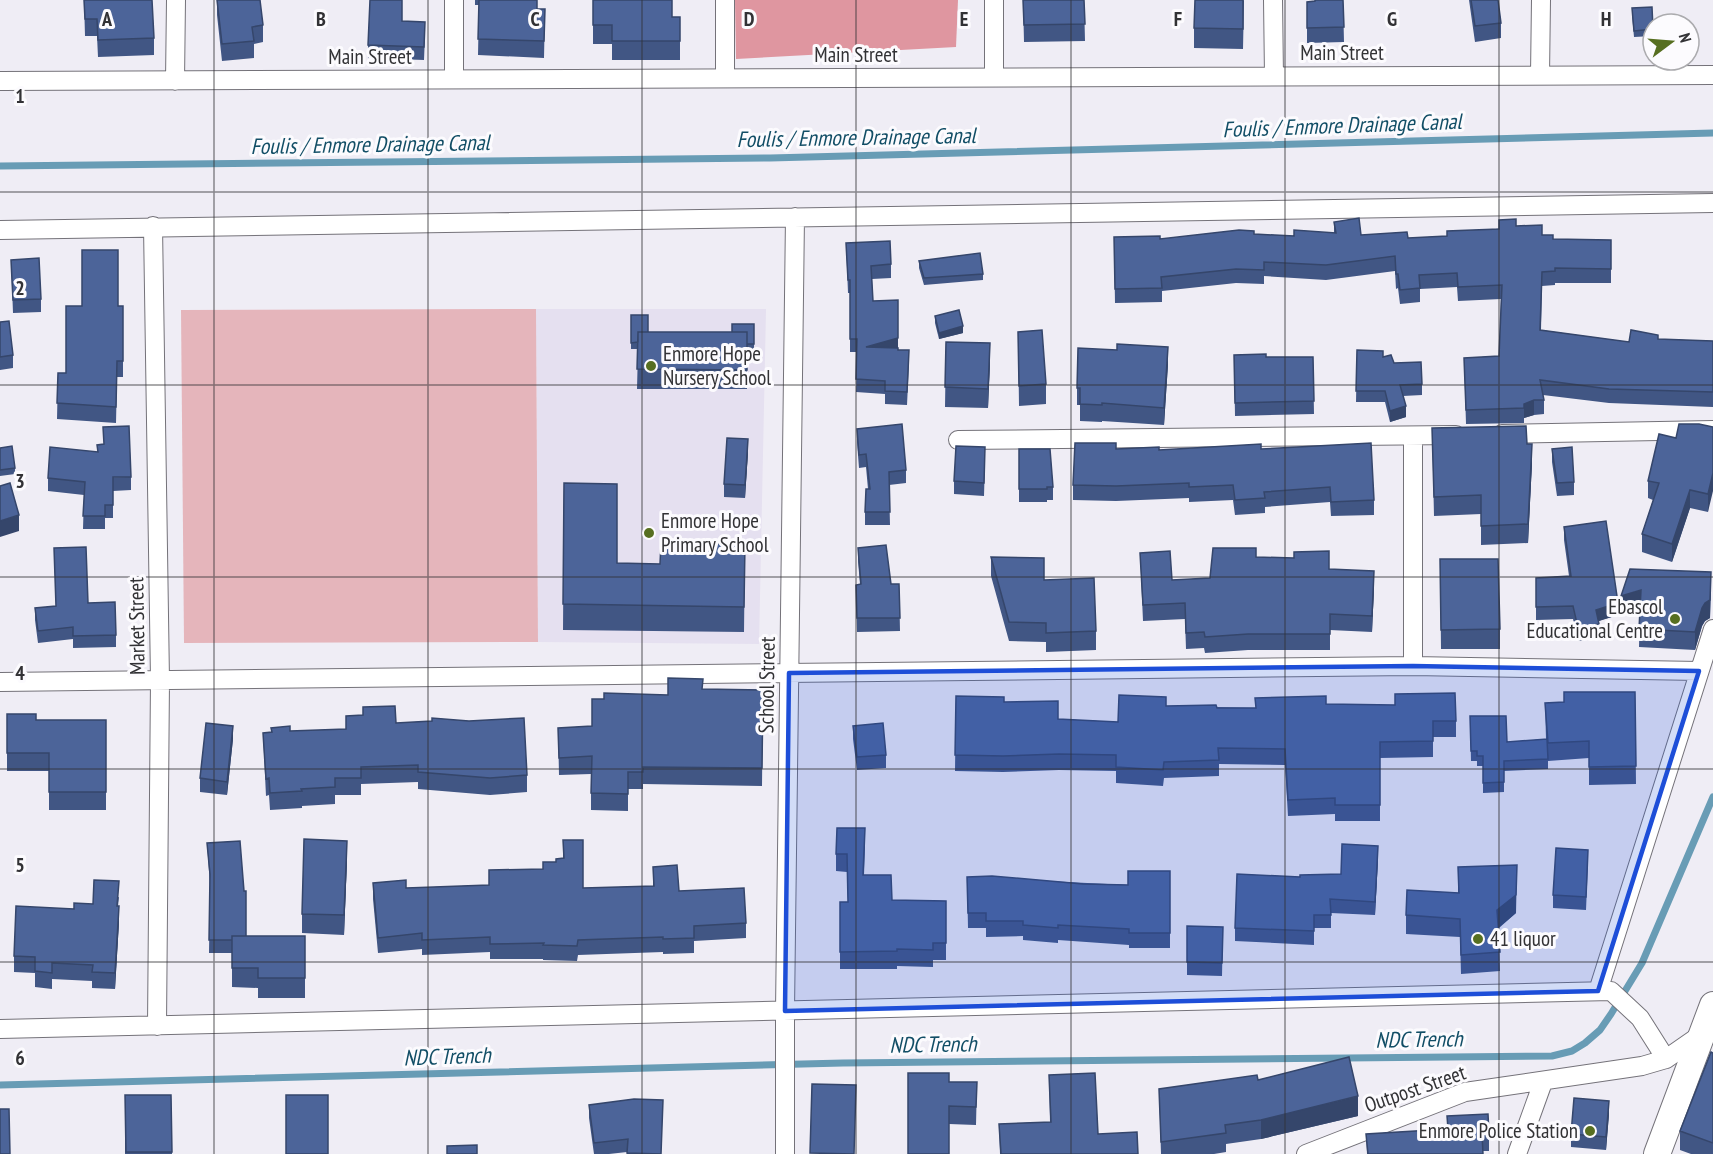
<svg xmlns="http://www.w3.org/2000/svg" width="1713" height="1154" font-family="'PT Sans Narrow',sans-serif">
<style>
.built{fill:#e5e0f0}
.green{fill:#e5b5bb}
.forest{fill:#df96a0}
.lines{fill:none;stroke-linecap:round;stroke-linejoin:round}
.stream{stroke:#689cb5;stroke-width:7}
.street-casing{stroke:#747279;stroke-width:20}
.secondary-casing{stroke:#747279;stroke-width:28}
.street{stroke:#fff;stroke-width:18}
.secondary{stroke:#fff;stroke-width:26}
.wall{fill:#415684}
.shaded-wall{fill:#35466b}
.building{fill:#4c6499;stroke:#35466b;stroke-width:1.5}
.marked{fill:#1d4ed8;fill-opacity:0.2;stroke:#1d4ed8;stroke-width:4.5;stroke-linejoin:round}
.grid{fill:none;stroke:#323235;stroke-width:1.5;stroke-opacity:0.55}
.poi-dot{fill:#576f21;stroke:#fcfbfe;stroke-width:2}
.labels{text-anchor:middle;stroke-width:6;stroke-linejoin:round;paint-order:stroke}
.street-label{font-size:21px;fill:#323235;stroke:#fcfbfe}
.poi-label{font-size:21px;fill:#323235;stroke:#fcfbfe;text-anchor:start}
.water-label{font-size:22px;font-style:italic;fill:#124e66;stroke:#fcfbfe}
.grid-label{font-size:20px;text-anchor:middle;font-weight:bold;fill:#323235;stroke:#fcfbfe;stroke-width:6;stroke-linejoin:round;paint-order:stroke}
</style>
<rect width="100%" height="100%" fill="#efedf5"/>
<path class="built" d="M536 309H766L759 644 538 642Z"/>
<path class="green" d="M536 309 538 642 184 643 181 310Z"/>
<path class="forest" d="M735 0H958L956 47 736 59Z"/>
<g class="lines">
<path class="stream" d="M0 166 770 158 1713 133
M0 1085 843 1063 1552 1056 1572 1051 1585 1043 1600 1030 1611 1014 1642 963 1713 797"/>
<defs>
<path id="street" d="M454 0V79
M725 0V78
M994 0V77
M1273 0 1274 76
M1540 75 1541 0
M0 81 1713 75
M175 81 176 0
M153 226 160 680 157 1026
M0 230 1713 203
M1502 434 1713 430
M958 440 1456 435
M1413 666V436
M0 682 1413 666 1699 671
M1598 991 1713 629
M0 1029 1611 991 1640 1018 1666 1059
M785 1154V1011L795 217
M1306 1154 1465 1092 1642 1066 1666 1059 1702 1034
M1517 1154 1543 1082"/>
<path id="secondary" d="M1657 1154 1713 1005"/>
</defs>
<use href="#street" class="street-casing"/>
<use href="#secondary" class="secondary-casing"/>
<use href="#street" class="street"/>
<use href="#secondary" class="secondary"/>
</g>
<path class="wall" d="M84 0 154 38V55L98 57 97 36H85Z
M217 0 263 25V42L254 44V58L222 61 217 15Z
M475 0H537V9H545L544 58 478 55 479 5H475Z
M593 0 672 17H680V60H612V44H593Z
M1023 0H1084L1085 41 1024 42Z
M1244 0 1243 49 1194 48V28Z
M1343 0 1344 42 1307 43V2Z
M1469 0H1498L1501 23V38L1475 42Z
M1632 15 1653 24V36L1634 37Z
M402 21 425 35 424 60 368 58V45Z
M1334 222 1361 235 1408 238 1447 236 1516 226 1553 239 1611 240V283H1555V285L1542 286 1541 330 1629 342 1658 339 1713 341V407L1609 403 1543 395 1544 400V414L1534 415 1524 418V423L1466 424 1464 358 1499 356 1501 299 1458 301 1457 287 1420 289V302L1400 304 1398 288 1396 289 1395 271 1326 280 1264 276V284L1236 283 1162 291V302L1115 303 1114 237 1160 239 1254 234 1294 236 1334 233Z
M846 243 891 264V278L872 279 873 301 898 300V350L909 363 907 405 885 404V394L856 392 857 352H850V293H848Z
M11 260 41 299V312L13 313Z
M919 261 983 274V280L924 285 919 268Z
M118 306H123V377H117L116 423 57 419 58 373H66Z
M631 315 648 332H732L754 324V351H747V389H637L638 349H631Z
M935 316 963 333 939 339 935 323Z
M0 322 13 355V368L0 370Z
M1018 332 1046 384V404L1019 406Z
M946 342 990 362 988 408 945 407Z
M1357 350 1383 357 1394 363 1422 384V395L1403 396 1406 417 1390 422 1385 402H1356Z
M1234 355 1266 357H1313L1314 414 1235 416Z
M1168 364 1164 425 1102 421V422L1080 421V405H1077V388Z
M1713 427 1708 512 1690 508 1672 562 1642 552V534L1653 500 1648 498V481L1676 438Z
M1432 428 1527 444 1532 463 1528 543 1481 545V514L1434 516Z
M857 429 906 470V483L889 485 890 525H865V512L868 489 866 467 859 468 857 442Z
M0 448 15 468V474L0 476Z
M1019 449 1053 487V500H1047V502H1019Z
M1116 449 1159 450 1261 449 1374 500V515L1331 516 1330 502 1265 507V513L1235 515 1233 500 1189 502V498L1116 501 1073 500V485Z
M1552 449 1574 482V495L1557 496 1552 462Z
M748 452 745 498 724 497V484Z
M985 460 984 496 954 494V481Z
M131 477V490L113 491V518H105V529H83L84 495 48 491V478Z
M564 483 617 563 660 564 745 544 744 632 563 630Z
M1564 527 1618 615 1598 621 1599 636 1578 641 1573 619 1536 620V578L1569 576 1564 540Z
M54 548 88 603 116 635V647L73 648V639L38 643 35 620V608L56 606Z
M858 548 891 584H899L900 631 857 632 856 585 860 584 858 561Z
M1140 553 1172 580 1210 578 1256 557 1329 569 1374 587 1372 632 1330 630V650H1248L1205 653 1204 648 1186 649 1185 619 1143 621Z
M991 557 1044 580 1096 631V650L1046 652V642L1009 641 991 576Z
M1440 559 1500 629V649H1441Z
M1711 590 1710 618 1705 621 1702 626 1695 650 1639 647 1640 608 1621 614V596Z
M702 689 763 690 762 786 643 784V789H628V811L591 810V774L559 775 558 728 592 726 604 699 668 695Z
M1635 692 1636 784 1589 785V758L1548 761V769L1504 771V792L1483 793V766H1477V761H1471L1470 716 1507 742 1546 739 1545 703 1564 702Z
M956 696 1004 702 1058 719 1118 722 1166 706 1255 708 1326 704 1456 721V737H1433V757L1380 758V821H1335V814L1288 816 1285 765 1219 764V776L1164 778 1163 786 1116 783V771L1059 770 1003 772 955 771Z
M7 714 36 720H106V810H49V771H7Z
M396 723 527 775V792L490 795 418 789V782L361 784V795H335V804L302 806V808L270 810 269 795 266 796 263 733 346 729Z
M853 726 886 755V768L857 770 853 739Z
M233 739 227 795 200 792V778Z
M563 840 583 888 653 886V867L679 891 746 923V938L694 941V953L663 954V952L578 955 577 961 543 960V959H490V952L422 955V949L378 953 373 899V883L406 888 489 885 543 869 563 858Z
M207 843 246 936H305V998H258V988L232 987V953H209L210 886Z
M865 846 864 875 892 900 946 901V960H933V967L897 966V969H840V902H848L847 872 836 871V854Z
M1378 859 1375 915 1331 913V928H1314V945L1235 941V928L1300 877 1341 874Z
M347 860 344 935 302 933V914Z
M1588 863 1586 910 1553 908V895Z
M1458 867 1516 913 1499 928 1500 971 1461 974 1460 937 1406 934V915L1458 893Z
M1170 871V948H1129V945L1058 940V943L1023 940V936L986 937V928H968L967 877 1128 885Z
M119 897 118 906 119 922 115 989 92 988V981L52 979V989L35 987V973L14 972V956L74 909Z
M1187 926 1223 927 1222 976 1187 975Z
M1713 1053V1154H1691L1680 1150V1131Z
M1049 1075 1098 1134 1138 1154H1000L999 1124 1050 1122Z
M1258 1080 1358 1116 1261 1139 1226 1144V1152L1214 1154H1161L1159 1089Z
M949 1082H977L976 1125 949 1124Z
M125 1095H171L172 1154H125Z
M589 1105 661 1154H627V1152L609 1154H594L589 1118Z
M1609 1114 1606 1150 1571 1147V1134Z
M1447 1116 1489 1133V1151H1483V1154H1367L1366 1134 1447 1129Z"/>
<path class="shaded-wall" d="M963 326V333L939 339V333Z
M898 338V351L866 347Z
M990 343V362L988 408V389Z
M1168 347V364L1164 425V408Z
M1534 400V415L1524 418V404Z
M1406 406V417L1390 422V411Z
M748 439V452L745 498V485Z
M1532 444V463L1528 543V524Z
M1713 473V491L1708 512V494Z
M1690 490V508L1672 562V544Z
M19 515V531L0 537V521Z
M1374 571V587L1372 632V616Z
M1711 572 1710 618 1705 621 1702 626 1695 650V632Z
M1641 590V608L1621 614V596Z
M1618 603V615L1596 622V610Z
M1599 624V636L1578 641V628Z
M233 726V739L227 795V782Z
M347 841V860L344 935V915Z
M1378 846V859L1375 915V902Z
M1517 865 1516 913 1497 929V910Z
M119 906V922L115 989V973Z
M1358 1096V1116L1261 1139V1120Z
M1609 1101V1114L1606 1150V1137Z"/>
<path class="building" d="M84 0H152L154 38 98 40 97 19H85Z
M217 0H260L263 25 252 27 254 41 222 44Z
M370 0H402V21L425 22 424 47 368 45Z
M479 0H537V9H545L544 41 478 39Z
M593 0H672V17H680V41H612V25H593Z
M1023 0H1084L1085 24 1024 25Z
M1195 0H1243V29L1194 28Z
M1315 0H1343L1344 27 1307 28V2L1315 1Z
M1471 0H1498L1501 23 1475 26Z
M1652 7 1653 29 1634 31 1632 8Z
M1359 218 1361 235 1407 232 1408 238 1447 236V231L1499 229V220L1516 219V226L1542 225V235H1553V239L1611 240V269L1555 268V271L1542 272 1540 330 1629 342 1631 330 1658 335V339L1713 341V392L1609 389 1540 380 1544 400H1534L1524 404V408L1466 410 1464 358 1499 356 1502 285 1458 287 1457 273 1419 275 1420 288 1400 290 1398 274H1396L1395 256 1326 265 1264 262V270L1236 269 1161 277 1162 288 1115 289 1114 237 1160 236V239L1239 230 1254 231V234L1294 236V230L1336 233 1334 222Z
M890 241 891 264 871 266 873 301 898 300V338L866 347 898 348V350H909L907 392 885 391V381L856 379 857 339H850V280H848L846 243Z
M82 250H118V306H123V361H117L116 407 57 403 58 373H66V306H82Z
M980 253 983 274 924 278 919 261Z
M39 258 41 299 13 300 11 260Z
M959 310 963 326 939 333 935 316Z
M631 315H648V332H638V342L631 343Z
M9 321 13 355 0 357V322Z
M732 324H754V344H747V332H732Z
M1042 330 1046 384 1019 386 1018 332Z
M638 332H747V370L637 369Z
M946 342 990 343 988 389 945 387Z
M1117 344 1168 347 1164 408 1102 403V405L1080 404V388H1077L1078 348 1117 350Z
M1357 350 1383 351V357L1391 355 1394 363 1421 362 1422 384 1400 385 1406 406 1390 411 1385 391H1356Z
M1266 354V357H1313L1314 401 1235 403 1234 355Z
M902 424 906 470 889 472 890 512H865L866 489H870L866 454 859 455 857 429Z
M1679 424H1699L1713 427V473L1708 494 1690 490 1672 544 1642 534 1659 483 1648 481 1659 434 1676 438Z
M129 426 131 477H113V505H105V516H83L85 482 48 478 50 447 98 452 97 445 104 444 103 427Z
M1526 426 1527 444H1532L1528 524 1481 526V495L1434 497 1432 428Z
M727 438 748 439 745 485 724 484Z
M1075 443H1116V449L1159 447V450L1261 444V449L1371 443 1374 500 1331 502 1330 487 1264 492 1265 498 1235 500 1233 485 1189 487V483L1116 486 1073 485Z
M12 446 15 468 0 470V448Z
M956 446 985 447 984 483 954 481Z
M1572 447 1574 482 1557 483 1552 449Z
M1019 449H1050L1053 487H1047V489H1019Z
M10 483 19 515 0 521V486Z
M564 483 617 484V563L660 564 661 543 745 544 744 607 563 604Z
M1606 521 1618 603 1596 610 1599 624 1578 628 1573 606 1536 607V578L1571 576 1564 527Z
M886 545 891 584H899L900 618H857L856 585 861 584 858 548Z
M86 547 88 603 115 602 116 635 73 636V627L38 631 35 608 56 606 54 548Z
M1213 548H1256V557L1294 558V552L1329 551V569L1374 571 1372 616 1330 614V634H1248L1205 637 1204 632 1186 633 1185 603 1143 605 1140 553 1170 551 1172 580 1210 578Z
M991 557 1044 558V580L1094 578 1096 631 1046 633V623L1009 622Z
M1440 559H1498L1500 629 1441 630Z
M1630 569 1711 572 1710 600 1705 603 1702 608 1695 632 1639 629 1641 590 1621 596Z
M668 678 703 679 702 689 763 690 762 768 643 767V772H628V794L591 793 592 756 559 758 558 728 592 726V699H604V693L668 695Z
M1564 692H1635L1636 766 1589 767V741L1548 743 1545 703 1564 702Z
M1455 693 1456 721H1433V741L1380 742V805H1335V798L1288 800 1285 749 1218 748 1219 760 1164 762 1163 770 1116 767V755L1059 754 1003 756 955 755 956 696 1004 697V702L1058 701V719L1118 722 1119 695 1166 697V706L1216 705 1217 708H1256L1255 698 1326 696V704L1395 705V694Z
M395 706 396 723 432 721V718L469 721 524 718 527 775 490 778 418 772V765L361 767V778H335V787L301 789 302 791 270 793 269 778 266 779 263 733 272 732 271 728 290 726V731L346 729V716L363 715V707Z
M7 714H36V720H106V792H49V753H7Z
M1470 716H1506L1507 742 1547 739 1548 759 1504 761V782L1483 783V756H1477V751H1471Z
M206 723 233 726 227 782 200 778Z
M883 723 886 755 857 757 853 726Z
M837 828H865L863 875H891L892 900 946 901V943H933V950L897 949V951L840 952V902H848L847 854H836Z
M304 839 347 841 344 915 302 914Z
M563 840H583V888L654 886 653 867 677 865 679 891 744 888 746 923 694 926V938L663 939V937L578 940 577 946 543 945 544 943 490 944V937L422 940V933L378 938 373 883 406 880V888L489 885V870L543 869V862H556V859L564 858Z
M240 841 244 891H246V936H232V940H209L210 874 207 843Z
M1342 844 1378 846 1375 902 1330 899 1331 915H1314V931L1235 928 1237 874 1300 877V875L1341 874Z
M1556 848 1588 850 1586 897 1553 895Z
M1517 865 1516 895 1497 910 1500 952 1461 955 1460 919 1406 915 1407 890 1459 893 1458 867Z
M1128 871H1170V933H1129V929L1058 925V928L1023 925V921H986V913H968L967 877 992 876 1083 884 1128 885Z
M94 880 119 881 117 906H119L115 973 92 972 93 965 52 963V973L35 971V957L14 956 16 906 74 909V903L93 904Z
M1187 926 1223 927 1222 963 1187 962Z
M232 936H305V978H258V968H232Z
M1711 1052 1713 1053V1143L1680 1131Z
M1349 1057 1358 1096 1261 1120 1225 1125 1226 1133 1161 1142 1159 1089 1257 1075 1258 1080Z
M908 1073H949V1082H977L976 1107 949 1106V1154H908Z
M1095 1073 1098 1134 1137 1132 1138 1154H1001L999 1124 1051 1122 1049 1075Z
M812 1084 856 1085 854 1154 810 1153Z
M125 1095H171L172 1152H126Z
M286 1095H328V1154H286Z
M1574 1098 1609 1101 1606 1137 1571 1134Z
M634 1099 663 1100 661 1154 627 1153 628 1139 594 1143 589 1105Z
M0 1109H9L10 1154H0Z
M1488 1114 1489 1133 1482 1134 1483 1154H1368L1366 1134 1448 1129 1447 1116Z
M477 1145V1154H447V1146Z"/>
<path class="marked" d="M1413 666 1699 671 1598 991 785 1011 789 673Z"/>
<path class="grid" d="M214 0V1154M428 0V1154M642 0V1154M856 0V1154M1071 0V1154M1285 0V1154M1499 0V1154M0 192H1713M0 385H1713M0 577H1713M0 769H1713M0 962H1713"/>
<g class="poi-dot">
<circle cx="651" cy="366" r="6"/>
<circle cx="649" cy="533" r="6"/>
<circle cx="1675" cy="619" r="6"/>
<circle cx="1478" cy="939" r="6"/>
<circle cx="1590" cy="1131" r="6"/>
</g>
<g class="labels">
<g class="street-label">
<text x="1342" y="60">Main Street</text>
<text x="856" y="62">Main Street</text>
<text x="370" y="64">Main Street</text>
<text transform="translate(137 626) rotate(-91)" y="7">Market Street</text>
<text transform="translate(767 685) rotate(-89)" y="7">School Street</text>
<text transform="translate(1415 1089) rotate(-19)" y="7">Outpost Street</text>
</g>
<g class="poi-label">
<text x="663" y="361">Enmore Hope<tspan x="663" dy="24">Nursery School</tspan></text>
<text x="661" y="528">Enmore Hope<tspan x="661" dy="24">Primary School</tspan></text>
<text x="1663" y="614" text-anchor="end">Ebascol<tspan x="1663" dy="24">Educational Centre</tspan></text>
<text x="1490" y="946">41 liquor</text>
<text x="1578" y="1138" text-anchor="end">Enmore Police Station</text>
</g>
<g class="water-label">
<text transform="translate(1342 125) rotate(-2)" y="8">Foulis / Enmore Drainage Canal</text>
<text transform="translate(856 137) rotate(-1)" y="8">Foulis / Enmore Drainage Canal</text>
<text transform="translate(370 144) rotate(-1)" y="8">Foulis / Enmore Drainage Canal</text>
<text transform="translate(1419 1039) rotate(-1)" y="8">NDC Trench</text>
<text transform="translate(933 1044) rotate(-1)" y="8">NDC Trench</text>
<text transform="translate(447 1056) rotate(-2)" y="8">NDC Trench</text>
</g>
</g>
<g class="grid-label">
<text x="107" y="26">A</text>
<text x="321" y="26">B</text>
<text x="535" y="26">C</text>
<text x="749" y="26">D</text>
<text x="964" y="26">E</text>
<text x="1178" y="26">F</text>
<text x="1392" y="26">G</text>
<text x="1606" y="26">H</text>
<text x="20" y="103">1</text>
<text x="20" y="295">2</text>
<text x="20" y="488">3</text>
<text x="20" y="680">4</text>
<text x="20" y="872">5</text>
<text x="20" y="1065">6</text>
</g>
<g transform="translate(1671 42) rotate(74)"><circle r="28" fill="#fcfbfe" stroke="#ababae" stroke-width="1.5"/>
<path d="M0-4.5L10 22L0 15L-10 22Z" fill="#576f21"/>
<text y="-9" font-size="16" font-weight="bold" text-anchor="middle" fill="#323235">N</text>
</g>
</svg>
